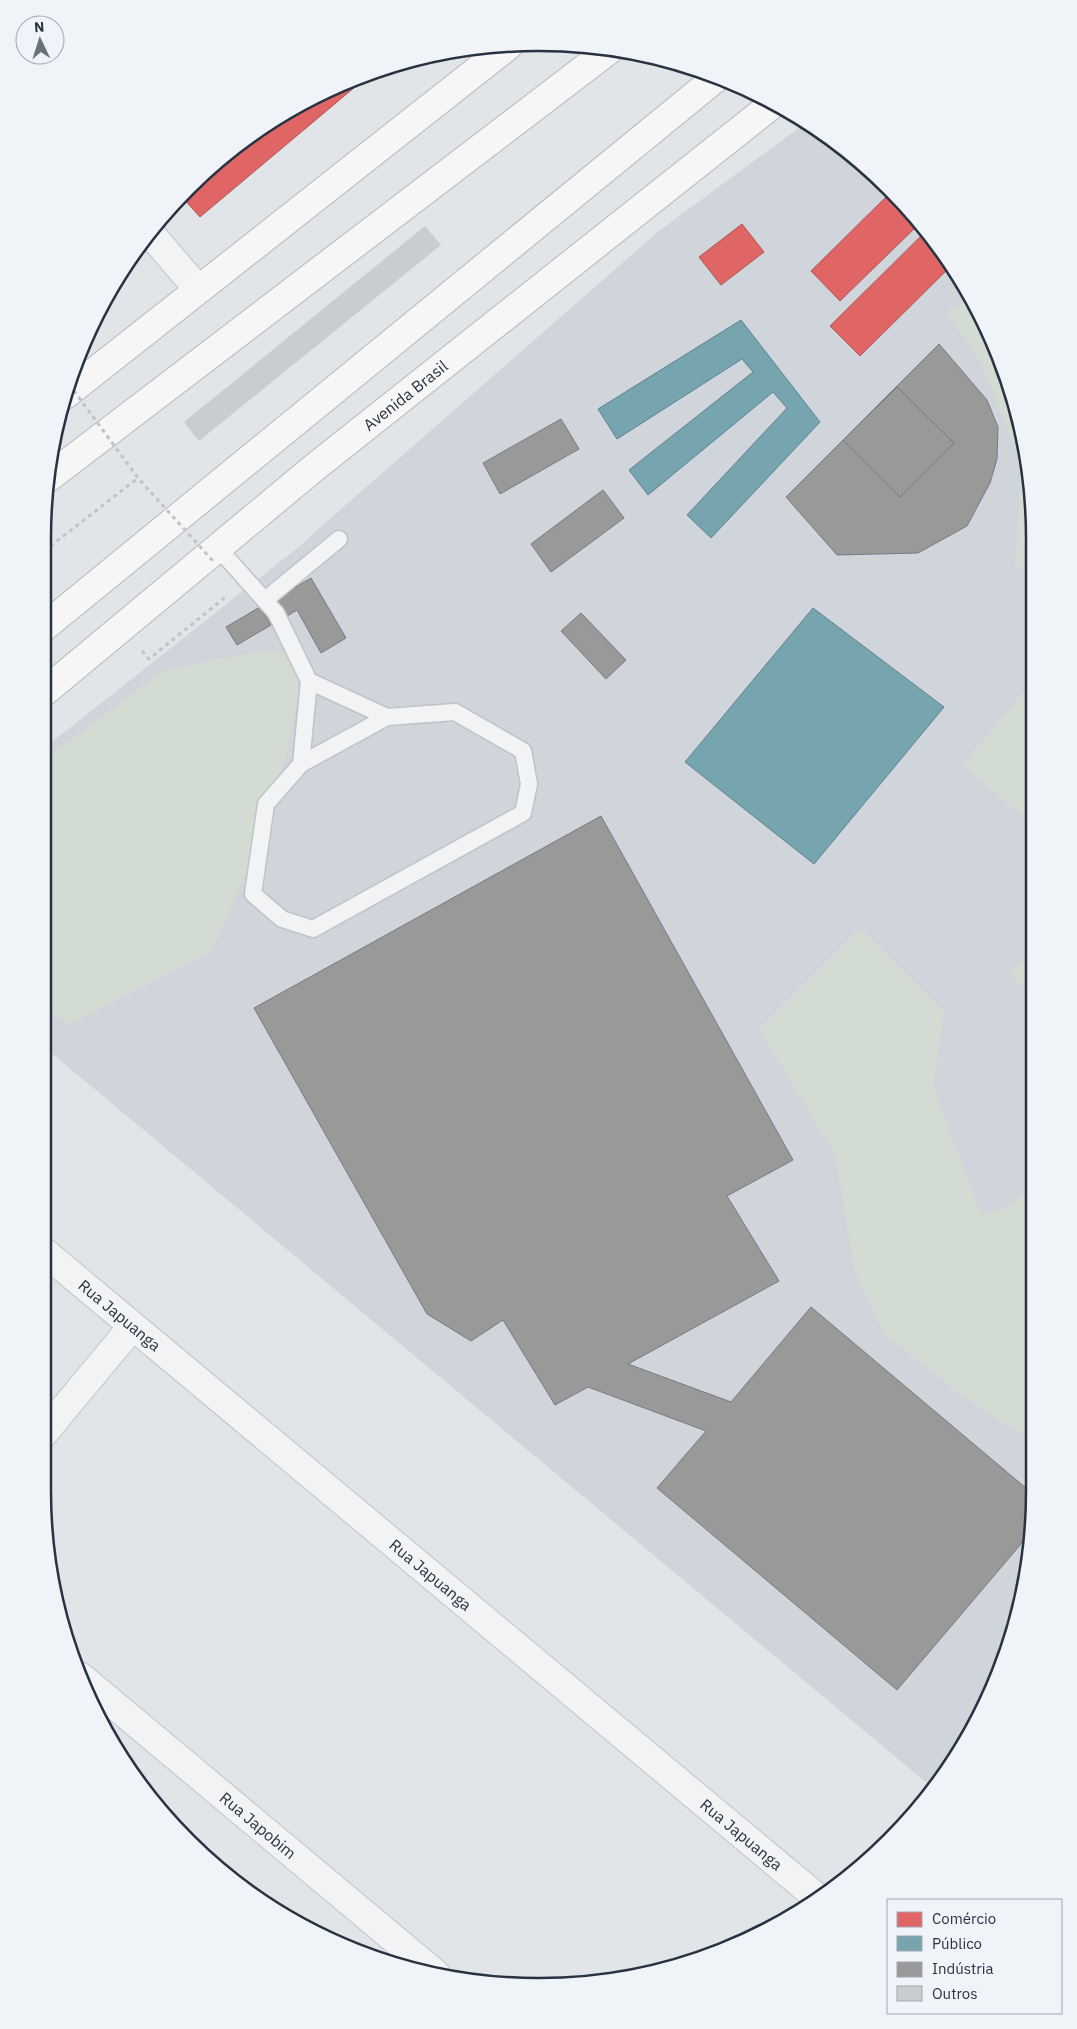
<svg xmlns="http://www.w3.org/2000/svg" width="1077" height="2029" font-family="'IBM Plex Sans',sans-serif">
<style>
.built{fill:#d0d4db}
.green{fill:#d3dcd3}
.shops{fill:#e06666;stroke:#a9565b}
.public{fill:#76a5af;stroke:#5f828e}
.industry{fill:#999;stroke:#777a7f}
.building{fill:#cacdd0}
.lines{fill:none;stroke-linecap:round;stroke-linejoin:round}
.service-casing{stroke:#c0c3c6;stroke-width:19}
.minor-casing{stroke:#c0c3c6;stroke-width:30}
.trunk-casing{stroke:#b4b8bd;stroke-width:30}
.motorway-casing{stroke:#b4b8bd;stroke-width:30}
.path{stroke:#c1c3c8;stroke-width:3;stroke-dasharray:4 4;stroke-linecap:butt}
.service{stroke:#f2f3f4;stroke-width:16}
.minor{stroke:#f2f3f4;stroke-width:28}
.trunk{stroke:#f6f6f7;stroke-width:28}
.motorway{stroke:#f6f6f7;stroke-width:28}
.path-bridge{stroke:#c1c3c8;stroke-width:3;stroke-dasharray:4 4;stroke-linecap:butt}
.labels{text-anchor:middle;stroke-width:5;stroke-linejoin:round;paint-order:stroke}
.street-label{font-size:16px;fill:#283242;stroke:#f0f3f7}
.rim{fill:none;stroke:#283242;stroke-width:2.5}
</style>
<rect width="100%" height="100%" fill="#e2e5e8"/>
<path class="built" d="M804 124 865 165 951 263 997 349 1030 473 1033 1523 1018 1619 983 1710 934 1789 43 1046V749L300 546 317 530 659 231Z"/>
<path class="green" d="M970 298 997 349 1030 473 1031 569 1015 566 1021 464 980 360 946 313Z
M269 650 299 659 297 703 274 810 211 952 68 1025 43 1003V761L164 670Z
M1031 684V823L962 765Z
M860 929 944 1012 933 1087 981 1214 1003 1209 1032 1189 1033 1439H1029L964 1397 884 1334 854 1268 835 1155 759 1029Z
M1032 950V996L1009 974Z"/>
<path class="shops" d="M374 71 200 217 182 197 212 165 291 109Z
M890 193 918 225 840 301 811 271Z
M742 224 764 252 721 285 699 257Z
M924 233 952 265 860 356 830 326Z"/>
<path class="public" d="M741 320 820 422 711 538 687 515 787 408 773 392 648 495 629 470 753 372 742 359 617 439 598 409Z
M813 608 944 707 814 864 685 762Z"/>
<path class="industry" d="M939 344 987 400 998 427 997 459 990 483 967 526 918 553 837 555 786 497Z
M897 387 954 443 900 497 843 440Z
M561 419 579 449 500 494 483 463Z
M603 490 624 518 551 572 531 544Z
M311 578 346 638 321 653 297 610 287 616 277 598Z
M260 607 271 625 237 645 226 627Z
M581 613 626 660 606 679 561 631Z
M601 816 793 1160 727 1196 779 1281 628 1364 731 1402 811 1307 1033 1494 1032 1531 897 1690 657 1488 706 1431 588 1387 555 1405 503 1320 471 1341 427 1314 254 1008Z"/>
<path class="building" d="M425 226 441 245 199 441 184 422Z"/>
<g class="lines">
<defs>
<path id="service" d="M218 548 276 613 309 681 301 764
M265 600 339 539
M309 681 387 717
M455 712 523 751 529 784 523 813 313 929 282 919 253 894 266 804 301 764 387 717Z"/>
<g id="minor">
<path d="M149 232 198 289"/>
<path id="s1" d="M43 1251 819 1899"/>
<path d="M43 1434 132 1327"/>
<path id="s2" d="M81 1677 436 1974"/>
</g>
<g id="trunk">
<path d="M65 395 508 46"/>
<path id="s3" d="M43 693 315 467 773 104"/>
</g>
<path id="motorway" d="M48 478 609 50
M43 628 716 78"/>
</defs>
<use href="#service" class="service-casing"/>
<use href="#minor" class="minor-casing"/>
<use href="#trunk" class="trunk-casing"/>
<use href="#motorway" class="motorway-casing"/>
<path class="path" d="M44 551 138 478
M142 651 149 659 228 595"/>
<use href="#service" class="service"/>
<use href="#minor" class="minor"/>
<use href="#trunk" class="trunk"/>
<use href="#motorway" class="motorway"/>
<path class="path-bridge" d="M69 384 138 478 213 561"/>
</g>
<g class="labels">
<g class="street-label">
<text dy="6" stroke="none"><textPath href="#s3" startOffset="469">Avenida Brasil</textPath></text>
<text dy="6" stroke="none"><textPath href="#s1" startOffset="100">Rua Japuanga</textPath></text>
<text dy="6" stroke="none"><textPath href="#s1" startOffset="505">Rua Japuanga</textPath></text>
<text dy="6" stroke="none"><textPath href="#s2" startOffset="231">Rua Japobim</textPath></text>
<text dy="6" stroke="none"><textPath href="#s1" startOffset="910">Rua Japuanga</textPath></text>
</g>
</g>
<path d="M0 0H1077V2029H0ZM538 51H539A487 487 0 0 1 1026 538V1491A487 487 0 0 1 539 1978H538A487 487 0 0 1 51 1491V538A487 487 0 0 1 538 51Z" fill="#f0f3f7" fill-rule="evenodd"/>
<path class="rim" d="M538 51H539A487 487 0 0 1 1026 538V1491A487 487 0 0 1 539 1978H538A487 487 0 0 1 51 1491V538A487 487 0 0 1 538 51Z"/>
<rect x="887" y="1899" width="175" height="115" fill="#f0f3f7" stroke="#a0a6af"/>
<rect x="897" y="1912" width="25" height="15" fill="#e06666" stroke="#a0a6af"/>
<text x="932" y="1924" font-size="15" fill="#283242">Comércio</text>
<rect x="897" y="1936" width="25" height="15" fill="#76a5af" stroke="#a0a6af"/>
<text x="932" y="1949" font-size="15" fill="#283242">Público</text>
<rect x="897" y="1962" width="25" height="15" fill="#999999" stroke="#a0a6af"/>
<text x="932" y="1974" font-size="15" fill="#283242">Indústria</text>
<rect x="897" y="1986" width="25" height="15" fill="#cacdd0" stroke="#a0a6af"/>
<text x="932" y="1999" font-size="15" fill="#283242">Outros</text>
<g transform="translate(40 40) rotate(356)"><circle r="24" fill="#f0f3f7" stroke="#a0a6af"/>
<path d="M0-4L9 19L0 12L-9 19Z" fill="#69717c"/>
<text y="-8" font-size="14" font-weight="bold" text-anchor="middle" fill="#283242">N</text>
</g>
</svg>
